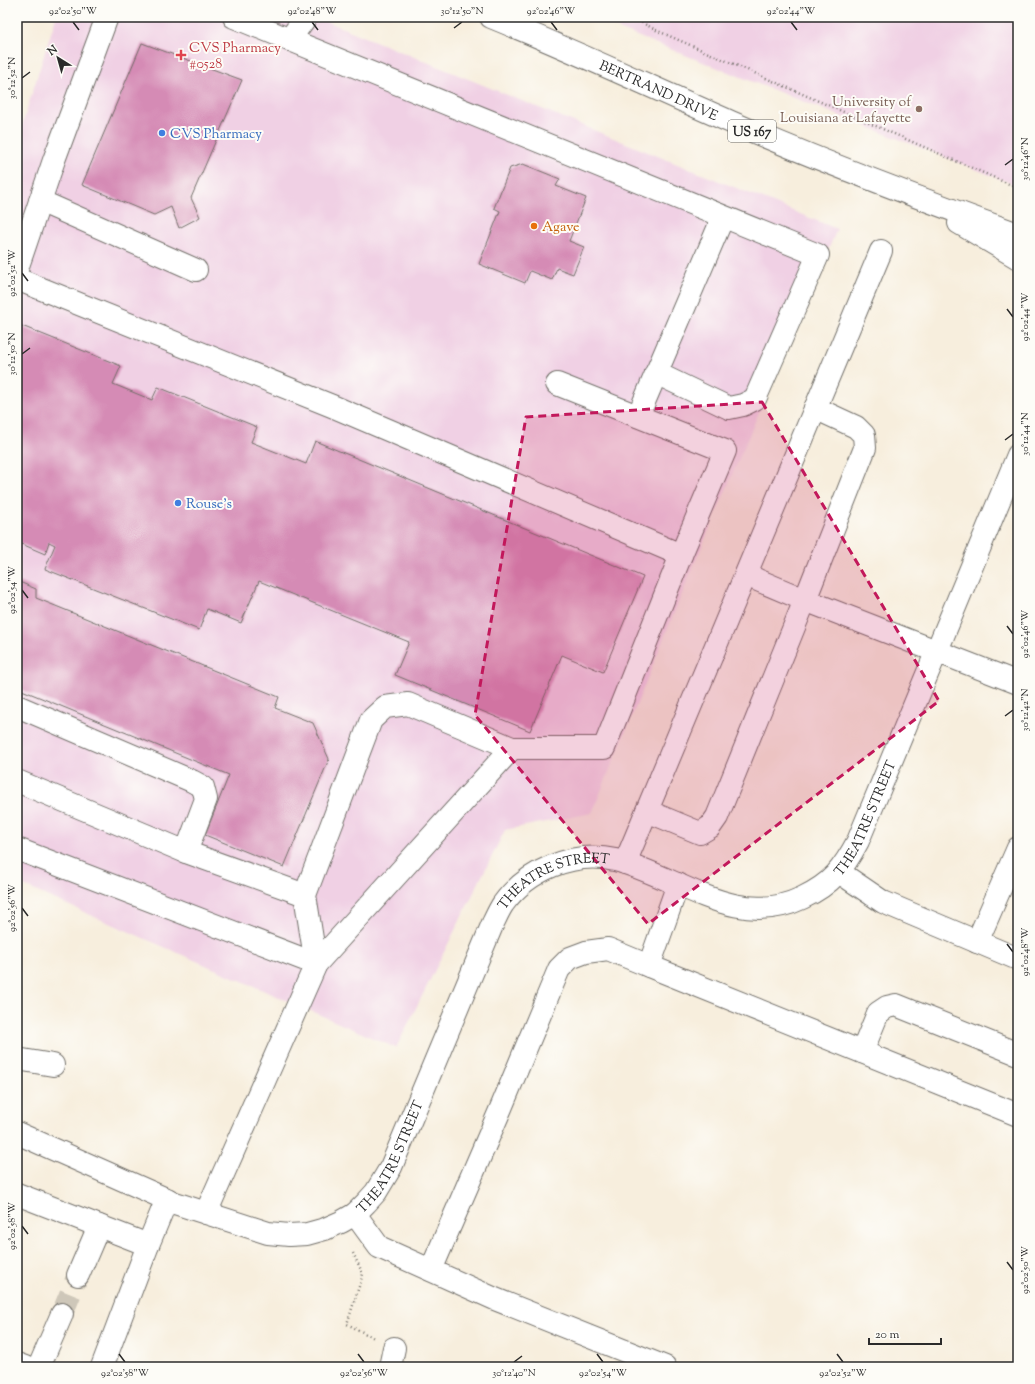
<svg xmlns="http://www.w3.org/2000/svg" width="1035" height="1384" font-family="'Sorts Mill Goudy',serif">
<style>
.built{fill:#f0d0e4}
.building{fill:#d58bb5}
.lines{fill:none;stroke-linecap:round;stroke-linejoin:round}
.minor-tunnel{stroke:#cec7b9;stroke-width:22;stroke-dasharray:22 11;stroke-linecap:butt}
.minor-casing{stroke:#726f69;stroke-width:24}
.major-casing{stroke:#726f69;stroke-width:24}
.path{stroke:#726f69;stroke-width:2.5;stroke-dasharray:1 3;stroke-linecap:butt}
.minor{stroke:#fff;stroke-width:22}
.major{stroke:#fff;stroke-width:22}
.marked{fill:#c2185b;fill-opacity:0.2;stroke:#c2185b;stroke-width:3;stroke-dasharray:8 5;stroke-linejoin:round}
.ticks{fill:none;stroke:#2b2b2b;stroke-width:1.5}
.health-dot{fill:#e0444e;stroke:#fdfcf7;stroke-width:1.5}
.education-dot{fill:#8d6e63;stroke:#fdfcf7;stroke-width:1.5}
.shop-dot{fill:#3f7fe0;stroke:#fdfcf7;stroke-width:1.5}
.food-dot{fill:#e8710a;stroke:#fdfcf7;stroke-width:1.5}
.labels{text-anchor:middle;stroke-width:4;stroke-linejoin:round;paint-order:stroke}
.shield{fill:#fdfcf7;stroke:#6a6a68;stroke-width:1}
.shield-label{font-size:13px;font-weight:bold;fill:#2b2b2b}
.health-label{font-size:14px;fill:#be3a42;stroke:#fdfcf7;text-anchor:start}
.street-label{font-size:14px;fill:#2b2b2b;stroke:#fdfcf7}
.education-label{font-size:14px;fill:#785e54;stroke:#fdfcf7;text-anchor:end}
.shop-label{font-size:14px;fill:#366cbe;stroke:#fdfcf7;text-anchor:start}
.food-label{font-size:14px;fill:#c56008;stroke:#fdfcf7;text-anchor:start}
.neatline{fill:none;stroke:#2b2b2b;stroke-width:1.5}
.ticks-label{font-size:10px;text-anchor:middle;fill:#2b2b2b}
</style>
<rect width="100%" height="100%" fill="#fdfcf7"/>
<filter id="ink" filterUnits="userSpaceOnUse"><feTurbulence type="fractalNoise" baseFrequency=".025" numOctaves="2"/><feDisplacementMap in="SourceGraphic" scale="8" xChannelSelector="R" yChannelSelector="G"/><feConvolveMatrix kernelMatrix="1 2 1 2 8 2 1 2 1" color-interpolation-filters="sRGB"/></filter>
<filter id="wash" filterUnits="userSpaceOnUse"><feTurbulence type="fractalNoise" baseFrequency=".012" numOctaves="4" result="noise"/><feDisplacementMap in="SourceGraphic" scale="16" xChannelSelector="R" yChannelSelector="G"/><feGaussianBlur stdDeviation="0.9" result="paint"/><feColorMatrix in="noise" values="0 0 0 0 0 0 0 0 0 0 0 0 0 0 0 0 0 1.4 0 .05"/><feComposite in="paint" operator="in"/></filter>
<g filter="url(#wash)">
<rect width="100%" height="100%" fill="#f7eedd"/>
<path class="built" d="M56 17H316L837 229 693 567 592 813 505 830 396 1048 17 883V141Z
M592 17H1018V186L624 31Z"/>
<g id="blocks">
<path class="building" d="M142 43 242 80 191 198 200 217 179 228 171 207 154 215 82 185Z
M523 164 560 179 556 186 586 198 569 241 584 247 573 274 557 268 552 280 530 271 525 283 479 264 500 211 494 208 510 168Z
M17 324 121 366 113 384 152 400 158 387 257 427 251 442 306 464 315 441 643 577 603 672 562 655 530 731 395 675 409 642 259 581 241 623 207 609 199 630 45 569 55 545 49 542 45 554 17 542Z
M17 581 36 589V598L279 697 275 708 313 723 329 759 284 867 205 835 229 775 17 688Z"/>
</g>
</g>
<g filter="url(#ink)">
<use href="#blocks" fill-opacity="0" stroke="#726f69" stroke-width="1"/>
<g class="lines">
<path class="minor-tunnel" d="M62 1314 78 1275"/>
<defs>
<g id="minor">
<path d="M234 17 818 255 755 399 743 405 729 408 656 373"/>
<path d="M289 40 306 17"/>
<path d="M40 201 196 270"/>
<path d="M17 269 54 160 107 17"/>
<path d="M17 279 332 406 681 555 725 451 557 384"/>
<path d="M815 408 856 427 864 435 865 448 805 600 1018 683"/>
<path d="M638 416 723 217"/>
<path d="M17 706 192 781 203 787 206 799 186 852"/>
<path d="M17 781 186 852 305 895"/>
<path d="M647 811 700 833 710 827 717 817 805 600 746 575"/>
<path d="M17 849 316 964"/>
<path d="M625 863 881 251"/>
<path d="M839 872 883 902 1018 959"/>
<path d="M678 884 649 966 1018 1115"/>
<path d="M977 942 1018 848"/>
<path d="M316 964 305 895 371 720 385 707 408 704 512 748"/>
<path d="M862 1052 878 1013 887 1007 896 1005 1018 1054"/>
<path d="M17 1059 53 1065"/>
<path id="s1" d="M17 1133 175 1203 268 1233 289 1235 307 1234 325 1229 341 1222 355 1214 366 1203 376 1192 391 1167 493 923C496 917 499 910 503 904 527 871 573 850 615 860 678 876 736 930 802 898 832 884 843 869 858 841L1018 455"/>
<path d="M17 1194 148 1245 102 1367"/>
<path d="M206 1213 316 964 512 748H604L681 555"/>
<path d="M355 1214 379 1247 495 1299 665 1367"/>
<path d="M148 1245 167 1199"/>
<path d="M431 1270 501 1108 559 969 570 958 586 952 608 949 649 966"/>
<path d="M78 1275 99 1226"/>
<path d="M17 1364 25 1367"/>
<path d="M39 1367 62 1314"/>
<path d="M390 1367 394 1348"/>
</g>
<g id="major">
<path id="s2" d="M491 17C572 50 651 87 731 122 825 163 921 199 1018 234"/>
<path d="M959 223 1018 258"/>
</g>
</defs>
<use href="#minor" class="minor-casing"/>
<use href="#major" class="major-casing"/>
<path class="path" d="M631 17 658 31 1018 188
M353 1253 363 1274 347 1324 374 1338"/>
<use href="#minor" class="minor"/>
<use href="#major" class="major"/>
</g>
</g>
<path class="marked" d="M762 402 939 701 648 924 475 715 526 417Z"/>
<path class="ticks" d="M73 22 79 30M312 22 318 30M551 22 557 30M791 22 797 30M454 28 462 22M22 78 30 72M1005 165 1013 159M22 273 28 281M1007 309 1013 317M22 354 30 348M1005 440 1013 434M22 590 28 598M1007 626 1013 634M1005 716 1013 710M22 908 28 916M1007 944 1013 952M22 1226 28 1234M1007 1262 1013 1270M119 1354 125 1362M358 1354 364 1362M597 1354 603 1362M837 1354 843 1362M514 1362 522 1356"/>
<path class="health-dot" d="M179 49h4v4h4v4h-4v4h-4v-4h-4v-4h4z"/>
<circle class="education-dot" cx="919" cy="109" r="4"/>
<g class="shop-dot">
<circle cx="162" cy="133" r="4"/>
<circle cx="178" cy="503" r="4"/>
</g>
<circle class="food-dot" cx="534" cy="226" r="4"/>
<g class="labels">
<rect class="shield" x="728" y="120" width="48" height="22" rx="3"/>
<g class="shield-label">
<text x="752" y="136">US 167</text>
</g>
<g class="health-label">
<text x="189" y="52">CVS Pharmacy<tspan x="189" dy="16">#0528</tspan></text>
</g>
<g class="street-label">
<text dy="5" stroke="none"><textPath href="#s2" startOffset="183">BERTRAND DRIVE</textPath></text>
<text dy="5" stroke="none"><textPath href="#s1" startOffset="1137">THEATRE STREET</textPath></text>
<text dy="5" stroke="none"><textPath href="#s1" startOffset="766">THEATRE STREET</textPath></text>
<text dy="5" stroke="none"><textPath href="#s1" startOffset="430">THEATRE STREET</textPath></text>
</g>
<g class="education-label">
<text x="911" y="106">University of<tspan x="911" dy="16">Louisiana at Lafayette</tspan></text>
</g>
<g class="shop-label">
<text x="170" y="138">CVS Pharmacy</text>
<text x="186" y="508">Rouse's</text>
</g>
<g class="food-label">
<text x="542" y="231">Agave</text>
</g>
</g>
<rect width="1035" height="1384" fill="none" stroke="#fdfcf7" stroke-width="44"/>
<g transform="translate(58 58) rotate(323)" stroke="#fdfcf7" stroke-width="3" paint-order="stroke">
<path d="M0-3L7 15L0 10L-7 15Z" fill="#2b2b2b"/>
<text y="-6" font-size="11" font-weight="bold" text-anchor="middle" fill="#2b2b2b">N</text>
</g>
<path d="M869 1338v6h72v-6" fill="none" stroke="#2b2b2b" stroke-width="2"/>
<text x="875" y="1338" font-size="12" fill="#2b2b2b" stroke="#fdfcf7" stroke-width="3" paint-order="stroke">20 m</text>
<rect x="22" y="22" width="991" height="1340" class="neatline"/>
<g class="ticks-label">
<text x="73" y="14">92°02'50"W</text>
<text x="312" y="14">92°02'48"W</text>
<text x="462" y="14">30°12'50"N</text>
<text x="551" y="14">92°02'46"W</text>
<text x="791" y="14">92°02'44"W</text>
<text transform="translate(11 78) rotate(-90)" y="4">30°12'52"N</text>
<text transform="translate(1024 159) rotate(-90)" y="4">30°12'46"N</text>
<text transform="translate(11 273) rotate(-90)" y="4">92°02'52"W</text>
<text transform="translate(1024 317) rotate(-90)" y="4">92°02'44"W</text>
<text transform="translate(11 354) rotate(-90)" y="4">30°12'50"N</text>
<text transform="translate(1024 434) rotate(-90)" y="4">30°12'44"N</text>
<text transform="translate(11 590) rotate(-90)" y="4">92°02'54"W</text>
<text transform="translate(1024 634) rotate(-90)" y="4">92°02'46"W</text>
<text transform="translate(1024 710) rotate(-90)" y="4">30°12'42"N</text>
<text transform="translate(11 908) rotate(-90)" y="4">92°02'56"W</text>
<text transform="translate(1024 952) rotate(-90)" y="4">92°02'48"W</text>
<text transform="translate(11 1226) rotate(-90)" y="4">92°02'58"W</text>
<text transform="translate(1024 1270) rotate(-90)" y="4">92°02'50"W</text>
<text x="125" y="1376">92°02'58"W</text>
<text x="364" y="1376">92°02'56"W</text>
<text x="514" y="1376">30°12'40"N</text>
<text x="603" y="1376">92°02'54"W</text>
<text x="843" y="1376">92°02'52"W</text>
</g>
</svg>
